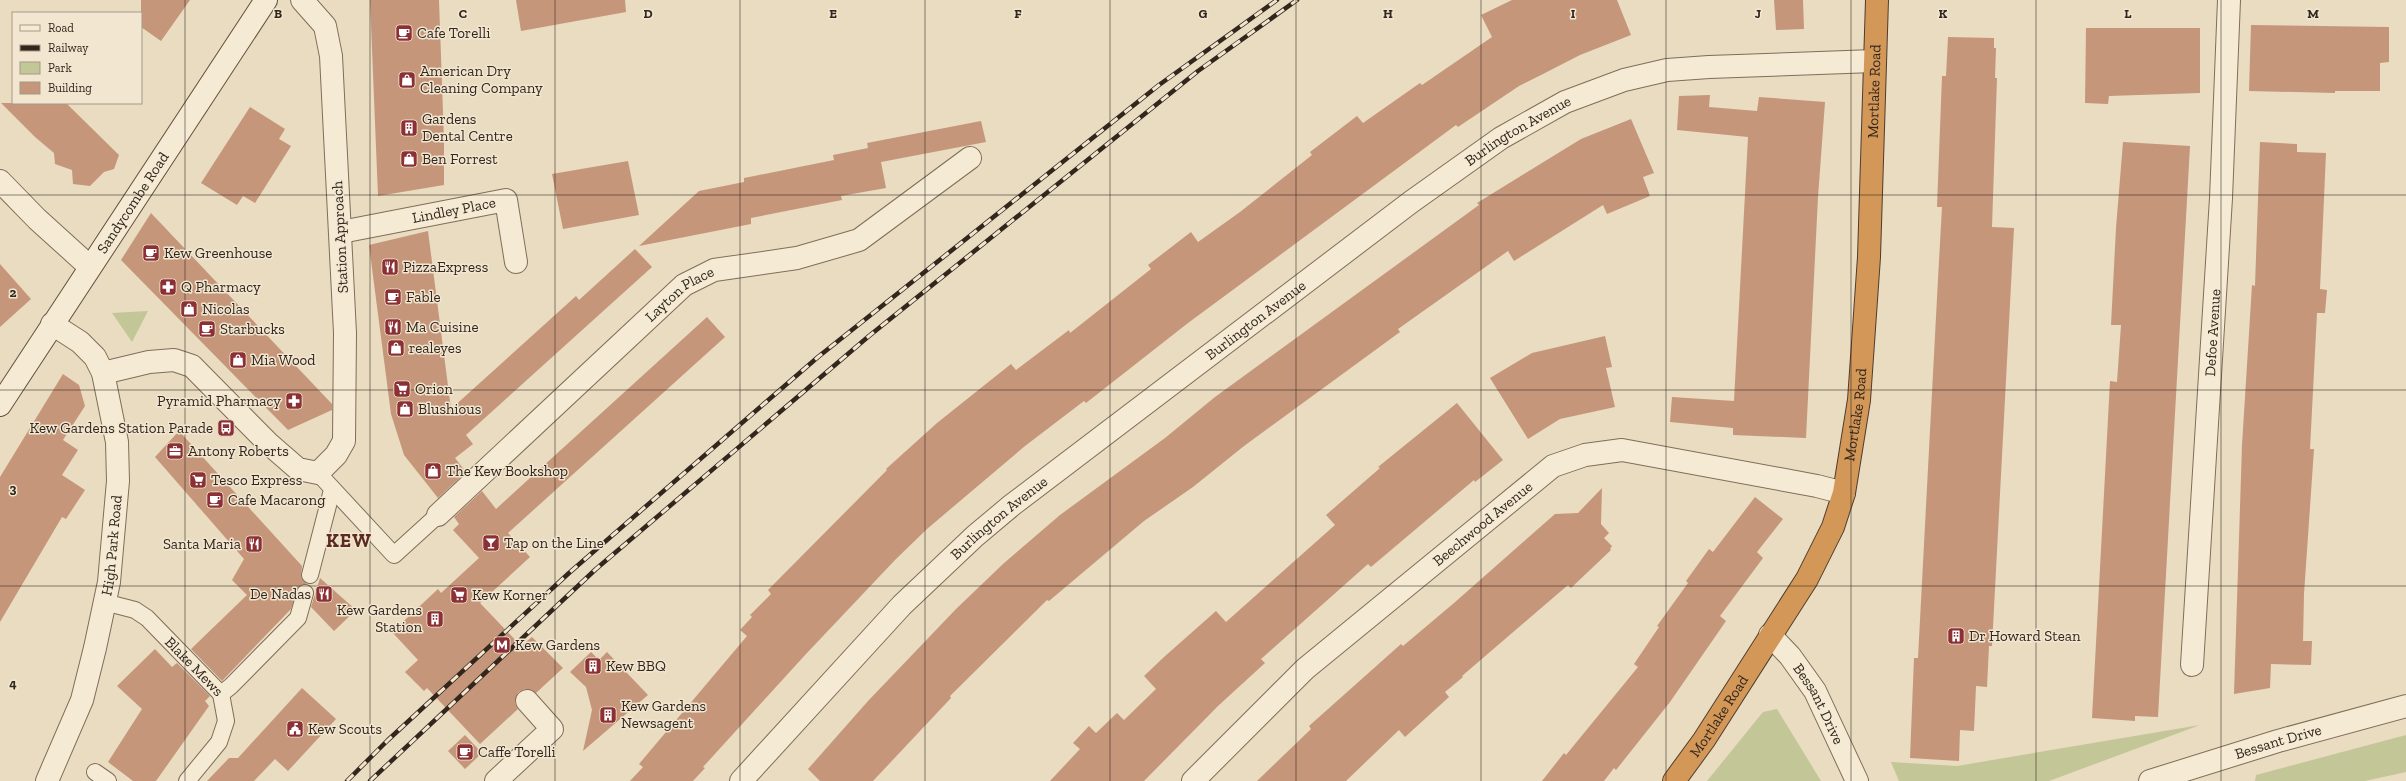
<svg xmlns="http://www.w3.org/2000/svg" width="2406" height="781" font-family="'Zilla Slab',serif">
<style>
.green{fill:#c3c696}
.building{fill:#c5967a}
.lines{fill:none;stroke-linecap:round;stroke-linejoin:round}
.lane-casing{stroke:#816d5a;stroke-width:18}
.street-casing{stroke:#816d5a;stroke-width:24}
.secondary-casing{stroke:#634f3e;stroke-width:24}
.highway-casing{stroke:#4f3c2e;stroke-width:24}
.lane{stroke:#f5ead3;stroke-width:16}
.street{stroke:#f5ead3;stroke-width:22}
.secondary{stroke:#f5ead3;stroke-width:22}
.highway{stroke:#d39758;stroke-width:22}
.rail-casing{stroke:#32261d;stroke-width:4.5}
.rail{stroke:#f2e6d0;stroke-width:3;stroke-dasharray:9;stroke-linecap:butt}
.grid{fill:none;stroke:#32261d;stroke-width:1;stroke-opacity:0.55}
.labels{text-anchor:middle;stroke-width:3;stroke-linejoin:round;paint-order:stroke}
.poi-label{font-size:15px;fill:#32261d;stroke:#f2e6d0;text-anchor:start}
.street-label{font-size:15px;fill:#32261d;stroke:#f2e6d0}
.district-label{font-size:19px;font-weight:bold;letter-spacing:1px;fill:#5b2a20;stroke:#f2e6d0}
.grid-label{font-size:13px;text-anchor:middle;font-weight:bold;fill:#32261d;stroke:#f2e6d0;stroke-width:3;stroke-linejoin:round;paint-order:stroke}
</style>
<rect width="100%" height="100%" fill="#e9dcc1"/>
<path class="green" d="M148 311 132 342 112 313Z
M1777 709 1821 781H1707L1763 712Z
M2200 725 2049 781H1899L1891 762 1957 766Z
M2406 735V772L2365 781H2255L2256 775Z"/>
<path class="building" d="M141 0H190L161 41 141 27Z
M370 0H439L444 141V185L378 196Z
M516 0H625L626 12 521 31Z
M1512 0H1617L1631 35 1580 55 1543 74 1519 86 1458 127 1456 125 1188 323 1086 403 1084 401 1025 446 927 529 895 560 806 654 703 767 705 768 693 781H630L643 767 639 764 747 636 740 630 752 617 750 615 771 594 768 590 887 470 886 469 937 423 1011 364 1016 370 1069 330 1070 333 1151 269 1148 265 1191 232 1198 242 1240 212 1312 155 1310 152 1357 116 1363 123 1420 83 1422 85 1492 37 1481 15Z
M1774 0H1803L1804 29 1776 30Z
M2251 25 2389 27V62L2380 63V91H2335V93L2249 91Z
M2086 28H2200V93L2109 96 2108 104 2085 103Z
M1948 37 1994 38V48H1996L1995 78H1997L1992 227 2014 228 1992 646H1989L1987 687 1976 686 1974 731 1960 730 1959 761 1910 758 1914 658H1918L1938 279 1942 207H1937L1942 76H1946Z
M1710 95 1709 107 1757 111 1759 97 1825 102 1818 197 1806 438 1733 435V428L1670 422 1672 397 1734 401 1748 137 1677 130 1679 96Z
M1 103H66L119 155 114 169 104 172 90 186 73 184 72 170 55 164 54 153 35 137Z
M250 107 285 129 279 139 291 146 255 203 243 196 237 205 201 183Z
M1631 119 1654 173 1643 177 1650 196 1607 214 1603 205 1514 261 1508 251 1398 329 1400 332 1244 446 1193 487 1144 521 1049 601 1047 600 950 696 951 698 873 781H820L808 769 868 701 956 609 1003 564 1060 515 1165 438 1215 397 1479 205 1477 203 1581 139Z
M981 121 986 142 881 162 886 188 841 196 842 200 751 218V224L639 246 699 191 744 182V178L834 160 833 155 868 148 867 143Z
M2123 142 2190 146 2158 717 2135 716V721L2092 718 2110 381 2117 382 2121 325H2111L2116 228Z
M2260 142 2297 144V152L2326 153 2320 289 2327 290 2325 313H2317L2310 449H2314L2304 594 2303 641H2312L2311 665 2271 664 2270 688 2234 694 2242 445 2252 285 2255 286Z
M628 161 639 215 563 229 552 174Z
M151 213 332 404V410L288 430 121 260Z
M428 231 451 409 576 296 579 300 635 249 652 267 466 435 473 444 455 458 466 472 438 498 404 455 391 414 369 245Z
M0 264 31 299 0 327Z
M707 317 725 337 508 533 530 557 480 603 521 646 532 637 563 668 536 693 525 689 518 692 515 703 518 709 480 744 427 688 424 691 405 672 418 660 392 632 438 589 441 593 479 558 453 530 459 524 454 517 482 491 496 509Z
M1605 336 1612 367 1606 368 1615 407 1560 419 1528 439 1490 378 1532 353Z
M63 374 79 385 85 406 63 440 78 450 62 475 85 490 66 519 62 517 0 622V477Z
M1457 403 1503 460 1475 482 1474 480 1371 567 1368 564 1261 659 1265 663 1218 706 1144 781H1050L1080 749 1073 743 1089 726 1096 733 1117 713 1124 720 1156 689 1144 676 1164 657 1216 611 1226 622 1335 525 1326 515 1380 468 1378 467Z
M179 431 302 566 301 577 307 584 298 587 291 609 222 681 191 649 247 595 232 580 244 559 155 457Z
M1602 488 1601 524 1609 533 1604 538 1612 546 1610 549 1611 550 1571 588 1568 585 1462 676 1463 677 1445 692 1449 697 1405 737 1399 730 1346 781H1257L1311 729 1309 726 1401 644 1403 646 1454 603 1555 514 1578 513Z
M1755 497 1783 519 1757 552 1763 558 1720 616 1726 621 1670 702 1616 770 1614 768 1604 781H1542L1564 753 1566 755 1638 667 1634 664 1659 627 1657 626 1688 583 1686 581 1709 549 1713 552Z
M320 578 356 610 334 631 311 607Z
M155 649 172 667 177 663 210 696 205 701 209 706 156 781H133L108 762 142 709 117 686Z
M591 652 599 660 607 652 648 695 583 751 592 710 586 687 570 672Z
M302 688 336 719 288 771 275 759 254 781H207L229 758H238Z
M465 735 482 753 465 769 448 751Z"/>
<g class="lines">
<defs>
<g id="lane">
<path d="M318 473 394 555 438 515"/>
<path d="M310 575 332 490"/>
<path id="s1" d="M104 602 135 610 147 618 221 694 226 721 219 742 187 781"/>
<path d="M221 694 231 686 298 618 305 593"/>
<path d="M95 772 108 781"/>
</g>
<g id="street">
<path d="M0 181 37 219 90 267"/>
<path id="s2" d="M341 232 506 200 516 262"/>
<path d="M103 373 149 362 174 360 192 366 268 443 298 469 318 473 336 455 344 441 345 333 331 56 325 26 302 0"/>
<path id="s3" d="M438 515 684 285 714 270 797 258 859 240 970 158"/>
<path id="s4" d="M1770 635 1790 656 1815 691 1857 781"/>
<path id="s5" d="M2192 665 2221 198 2229 0"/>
<path id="s6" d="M47 781 82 700 95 648 109 582 118 481 117 442 103 373 95 357 80 342 52 324"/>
<path d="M496 781 552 729 527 701"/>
<path id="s7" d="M741 781 902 605 975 536 1012 505 1411 202 1501 138 1565 102 1624 80 1667 70 1709 67 1874 61"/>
<path id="s8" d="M1193 781 1305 669 1553 466 1585 455 1622 450 1817 486 1844 493"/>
<path id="s9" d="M2150 781 2278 741 2406 706"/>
</g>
<g id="secondary">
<path id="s10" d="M0 405 266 0"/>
</g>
<g id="highway">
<path id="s11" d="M1674 781 1704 740 1807 579 1833 527 1844 493 1859 400 1869 257 1877 0"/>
</g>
</defs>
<use href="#lane" class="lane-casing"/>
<use href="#street" class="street-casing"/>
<use href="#secondary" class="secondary-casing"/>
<use href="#highway" class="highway-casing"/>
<use href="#lane" class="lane"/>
<use href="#street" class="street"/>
<use href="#secondary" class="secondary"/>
<use href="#highway" class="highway"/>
<defs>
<path id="rail" d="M347 781 388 740 569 573 818 357 1159 85 1277 0
M370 781 596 569 869 336 1198 71 1297 0"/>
</defs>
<use href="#rail" class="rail-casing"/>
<use href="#rail" class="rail"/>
</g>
<path class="grid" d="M185 0V781M370 0V781M555 0V781M740 0V781M925 0V781M1110 0V781M1296 0V781M1481 0V781M1666 0V781M1851 0V781M2036 0V781M2221 0V781M0 195H2406M0 390H2406M0 586H2406"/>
<defs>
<symbol id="cafe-square" viewBox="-11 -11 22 22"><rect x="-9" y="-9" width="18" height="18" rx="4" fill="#8b3034" stroke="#f2e6d0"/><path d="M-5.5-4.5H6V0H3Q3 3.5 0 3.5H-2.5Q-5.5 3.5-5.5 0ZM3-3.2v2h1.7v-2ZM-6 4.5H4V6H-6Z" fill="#fff"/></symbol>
<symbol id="shop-square" viewBox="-11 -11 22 22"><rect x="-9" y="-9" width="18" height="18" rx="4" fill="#8b3034" stroke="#f2e6d0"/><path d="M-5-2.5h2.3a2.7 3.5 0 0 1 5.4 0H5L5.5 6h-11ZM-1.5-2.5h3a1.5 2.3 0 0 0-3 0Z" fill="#fff"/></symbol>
<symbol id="building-square" viewBox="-11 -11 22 22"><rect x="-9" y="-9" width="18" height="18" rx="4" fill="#8b3034" stroke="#f2e6d0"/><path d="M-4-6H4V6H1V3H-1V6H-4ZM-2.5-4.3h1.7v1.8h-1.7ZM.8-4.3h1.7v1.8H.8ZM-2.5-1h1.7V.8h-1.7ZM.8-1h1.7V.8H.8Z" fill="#fff"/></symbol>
<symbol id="restaurant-square" viewBox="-11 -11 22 22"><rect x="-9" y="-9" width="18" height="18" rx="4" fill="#8b3034" stroke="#f2e6d0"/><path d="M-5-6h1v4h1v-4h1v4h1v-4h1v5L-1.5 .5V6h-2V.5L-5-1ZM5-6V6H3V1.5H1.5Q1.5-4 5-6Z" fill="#fff"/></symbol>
<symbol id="pharmacy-square" viewBox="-11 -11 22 22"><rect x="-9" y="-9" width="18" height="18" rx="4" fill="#8b3034" stroke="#f2e6d0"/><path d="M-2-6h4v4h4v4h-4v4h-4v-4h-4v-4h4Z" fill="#fff"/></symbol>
<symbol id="supermarket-square" viewBox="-11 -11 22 22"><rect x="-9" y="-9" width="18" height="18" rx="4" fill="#8b3034" stroke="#f2e6d0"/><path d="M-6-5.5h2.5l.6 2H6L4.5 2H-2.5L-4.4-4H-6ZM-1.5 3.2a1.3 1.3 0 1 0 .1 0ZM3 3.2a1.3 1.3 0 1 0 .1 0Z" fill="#fff"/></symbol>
<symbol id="bus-square" viewBox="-11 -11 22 22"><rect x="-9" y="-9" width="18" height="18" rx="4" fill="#8b3034" stroke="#f2e6d0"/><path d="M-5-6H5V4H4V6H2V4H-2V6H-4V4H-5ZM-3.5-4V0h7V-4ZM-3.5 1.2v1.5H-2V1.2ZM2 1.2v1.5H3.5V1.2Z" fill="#fff"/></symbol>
<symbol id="office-square" viewBox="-11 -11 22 22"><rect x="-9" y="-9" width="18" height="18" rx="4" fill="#8b3034" stroke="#f2e6d0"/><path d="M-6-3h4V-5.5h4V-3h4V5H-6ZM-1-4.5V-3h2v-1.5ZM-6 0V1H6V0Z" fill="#fff"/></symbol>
<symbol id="bar-square" viewBox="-11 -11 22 22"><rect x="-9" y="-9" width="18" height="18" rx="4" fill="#8b3034" stroke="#f2e6d0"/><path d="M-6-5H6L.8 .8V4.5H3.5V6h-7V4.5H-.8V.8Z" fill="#fff"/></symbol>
<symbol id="metro-square" viewBox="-11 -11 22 22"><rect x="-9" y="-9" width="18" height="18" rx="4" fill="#8b3034" stroke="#f2e6d0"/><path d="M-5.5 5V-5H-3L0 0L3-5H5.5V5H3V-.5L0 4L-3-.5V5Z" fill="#fff"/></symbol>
<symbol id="civic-square" viewBox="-11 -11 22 22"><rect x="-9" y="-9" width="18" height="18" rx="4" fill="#8b3034" stroke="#f2e6d0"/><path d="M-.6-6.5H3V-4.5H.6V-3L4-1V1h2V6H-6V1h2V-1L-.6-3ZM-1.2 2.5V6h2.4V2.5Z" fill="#fff"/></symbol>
</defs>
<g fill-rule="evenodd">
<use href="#cafe-square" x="394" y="23" width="20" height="20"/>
<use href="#shop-square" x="397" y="70" width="20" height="20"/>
<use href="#building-square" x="399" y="118" width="20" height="20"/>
<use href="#shop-square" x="399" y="149" width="20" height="20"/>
<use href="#cafe-square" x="141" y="243" width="20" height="20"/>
<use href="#restaurant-square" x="380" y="257" width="20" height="20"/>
<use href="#pharmacy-square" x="158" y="277" width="20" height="20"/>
<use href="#cafe-square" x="383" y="287" width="20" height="20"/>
<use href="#shop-square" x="179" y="299" width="20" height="20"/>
<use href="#restaurant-square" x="383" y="317" width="20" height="20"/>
<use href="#cafe-square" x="197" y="319" width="20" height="20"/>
<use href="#shop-square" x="386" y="338" width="20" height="20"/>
<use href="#shop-square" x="228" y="350" width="20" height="20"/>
<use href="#supermarket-square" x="392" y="379" width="20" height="20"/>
<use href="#pharmacy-square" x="284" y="391" width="20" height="20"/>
<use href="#shop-square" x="395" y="399" width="20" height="20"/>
<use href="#bus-square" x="216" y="418" width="20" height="20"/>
<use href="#office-square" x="165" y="441" width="20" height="20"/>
<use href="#shop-square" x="423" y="461" width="20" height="20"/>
<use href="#supermarket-square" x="188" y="470" width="20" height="20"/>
<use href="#cafe-square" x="205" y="490" width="20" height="20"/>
<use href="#bar-square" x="481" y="533" width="20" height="20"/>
<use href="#restaurant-square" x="244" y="534" width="20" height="20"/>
<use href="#restaurant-square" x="314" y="584" width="20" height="20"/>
<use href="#supermarket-square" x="449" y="585" width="20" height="20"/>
<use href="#building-square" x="425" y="609" width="20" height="20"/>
<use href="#building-square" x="1946" y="626" width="20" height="20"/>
<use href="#metro-square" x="492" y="635" width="20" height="20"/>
<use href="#building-square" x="583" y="656" width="20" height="20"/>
<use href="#building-square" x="598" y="705" width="20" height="20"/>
<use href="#civic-square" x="285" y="719" width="20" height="20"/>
<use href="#cafe-square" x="455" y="742" width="20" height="20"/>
</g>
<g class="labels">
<g class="poi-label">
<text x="417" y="38">Cafe Torelli</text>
<text x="420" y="76">American Dry<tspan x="420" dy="17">Cleaning Company</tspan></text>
<text x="422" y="124">Gardens<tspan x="422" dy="17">Dental Centre</tspan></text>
<text x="422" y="164">Ben Forrest</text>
<text x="164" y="258">Kew Greenhouse</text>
<text x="403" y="272">PizzaExpress</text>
<text x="181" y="292">Q Pharmacy</text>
<text x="406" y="302">Fable</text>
<text x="202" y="314">Nicolas</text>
<text x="406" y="332">Ma Cuisine</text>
<text x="220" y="334">Starbucks</text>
<text x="409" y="353">realeyes</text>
<text x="251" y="365">Mia Wood</text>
<text x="415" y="394">Orion</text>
<text x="281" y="406" text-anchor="end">Pyramid Pharmacy</text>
<text x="418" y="414">Blushious</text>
<text x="213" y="433" text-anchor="end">Kew Gardens Station Parade</text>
<text x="188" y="456">Antony Roberts</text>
<text x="446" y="476">The Kew Bookshop</text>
<text x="211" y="485">Tesco Express</text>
<text x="228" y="505">Cafe Macarong</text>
<text x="504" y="548">Tap on the Line</text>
<text x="241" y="549" text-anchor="end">Santa Maria</text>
<text x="311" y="599" text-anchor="end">De Nadas</text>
<text x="472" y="600">Kew Korner</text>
<text x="422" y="615" text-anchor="end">Kew Gardens<tspan x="422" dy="17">Station</tspan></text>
<text x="1969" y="641">Dr Howard Stean</text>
<text x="515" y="650">Kew Gardens</text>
<text x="606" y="671">Kew BBQ</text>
<text x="621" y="711">Kew Gardens<tspan x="621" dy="17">Newsagent</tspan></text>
<text x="308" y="734">Kew Scouts</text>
<text x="478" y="757">Caffe Torelli</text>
</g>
<g class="street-label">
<text dy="5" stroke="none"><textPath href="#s11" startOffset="739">Mortlake Road</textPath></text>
<text dy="5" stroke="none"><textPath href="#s7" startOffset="1017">Burlington Avenue</textPath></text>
<text dy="5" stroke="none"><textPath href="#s10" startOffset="242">Sandycombe Road</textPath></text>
<text dy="5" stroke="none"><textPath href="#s2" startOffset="115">Lindley Place</textPath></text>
<text transform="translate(340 237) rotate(-93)" y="5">Station Approach</text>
<text dy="5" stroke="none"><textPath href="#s3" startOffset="328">Layton Place</textPath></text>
<text dy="5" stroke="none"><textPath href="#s7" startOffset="693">Burlington Avenue</textPath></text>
<text dy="5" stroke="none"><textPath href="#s5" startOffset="333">Defoe Avenue</textPath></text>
<text dy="5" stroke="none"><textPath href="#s11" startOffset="415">Mortlake Road</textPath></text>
<text dy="5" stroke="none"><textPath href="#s7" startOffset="369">Burlington Avenue</textPath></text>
<text dy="5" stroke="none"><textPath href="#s8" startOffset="388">Beechwood Avenue</textPath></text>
<text dy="5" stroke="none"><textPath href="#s6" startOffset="246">High Park Road</textPath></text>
<text dy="5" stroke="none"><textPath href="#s1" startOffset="114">Blake Mews</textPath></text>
<text dy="5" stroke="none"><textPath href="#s4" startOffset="85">Bessant Drive</textPath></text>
<text dy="5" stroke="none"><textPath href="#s11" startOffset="79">Mortlake Road</textPath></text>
<text dy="5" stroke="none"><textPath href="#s9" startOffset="134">Bessant Drive</textPath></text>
</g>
<g class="district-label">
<text x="349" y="547">KEW</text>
</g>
</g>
<g class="grid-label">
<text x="278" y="18">B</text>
<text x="463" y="18">C</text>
<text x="648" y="18">D</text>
<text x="833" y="18">E</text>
<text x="1018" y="18">F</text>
<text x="1203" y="18">G</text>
<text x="1388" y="18">H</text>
<text x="1573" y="18">I</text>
<text x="1758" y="18">J</text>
<text x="1943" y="18">K</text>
<text x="2128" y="18">L</text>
<text x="2313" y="18">M</text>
<text x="13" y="297">2</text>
<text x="13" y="493">3</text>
<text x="13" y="688">4</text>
</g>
<rect x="12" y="12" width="130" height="92" fill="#f2e6d0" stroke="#a59988"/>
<rect x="20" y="25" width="20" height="6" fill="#f5ead3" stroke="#a59988"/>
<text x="48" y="32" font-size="12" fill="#32261d">Road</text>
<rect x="20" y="45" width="20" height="6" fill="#32261d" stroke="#a59988"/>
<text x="48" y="52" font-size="12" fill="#32261d">Railway</text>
<rect x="20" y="62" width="20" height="12" fill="#c3c696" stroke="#a59988"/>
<text x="48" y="72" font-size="12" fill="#32261d">Park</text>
<rect x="20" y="82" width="20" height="12" fill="#c5967a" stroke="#a59988"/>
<text x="48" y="92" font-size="12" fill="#32261d">Building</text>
</svg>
